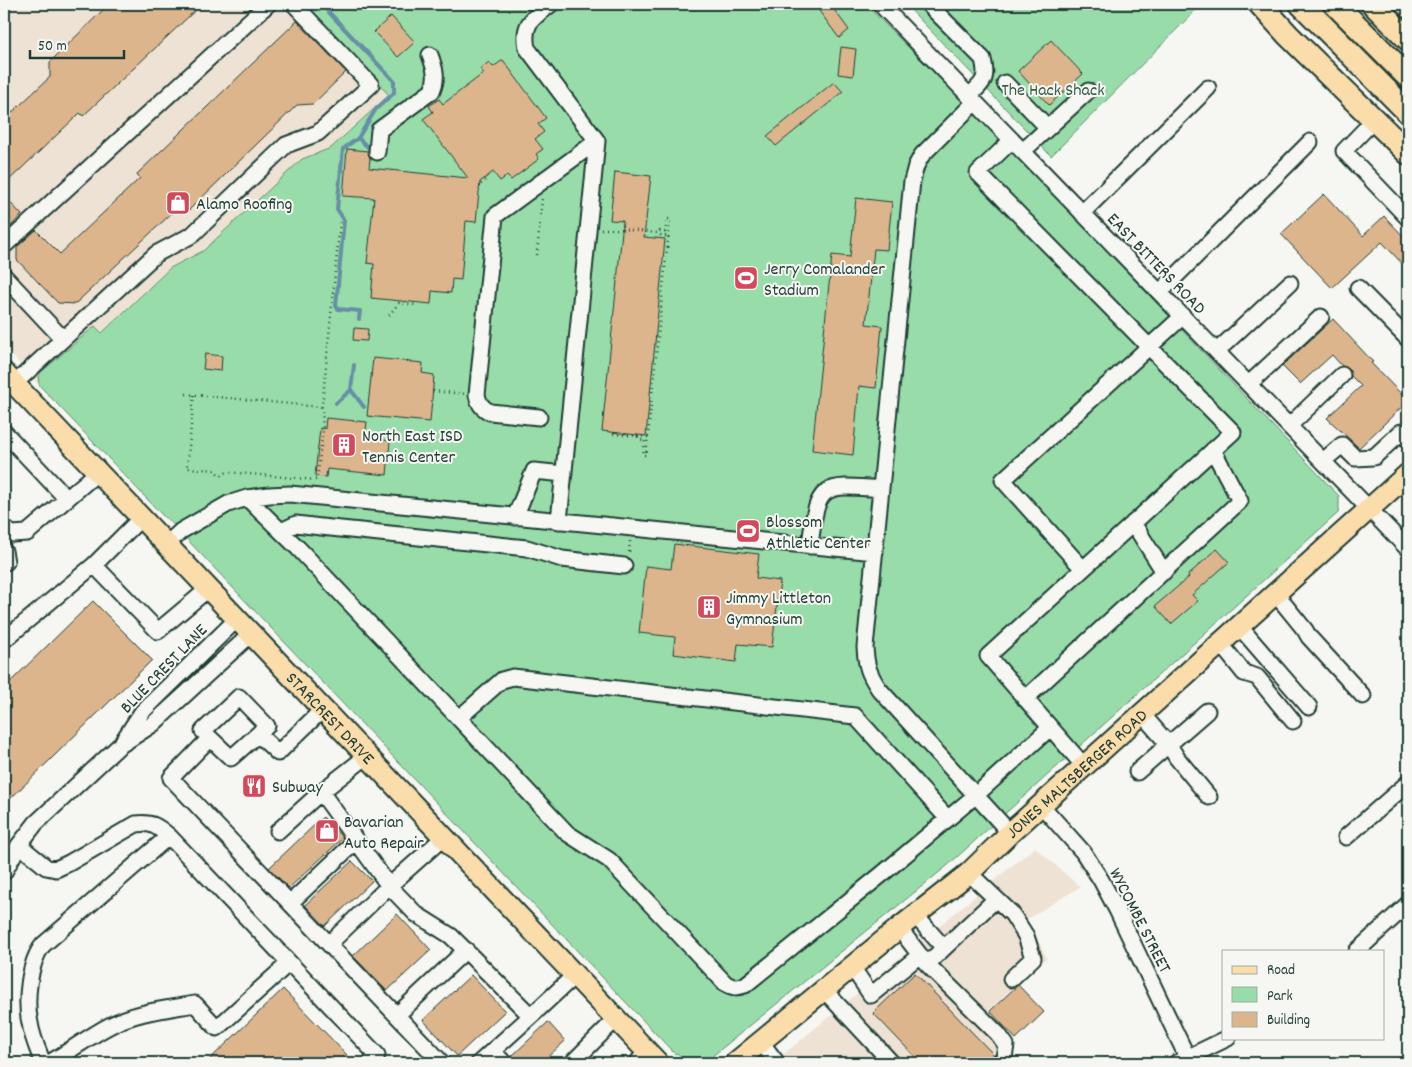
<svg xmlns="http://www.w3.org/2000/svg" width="1412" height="1067" font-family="Dekko,sans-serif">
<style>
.built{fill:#eee2d4}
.green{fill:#98dda9;stroke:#5c8d6e}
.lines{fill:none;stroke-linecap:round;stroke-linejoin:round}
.stream{stroke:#668fa6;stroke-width:4}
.building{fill:#dcb58d;stroke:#1f3d34}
.minor-casing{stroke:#1f3d34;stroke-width:19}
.major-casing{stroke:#1f3d34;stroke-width:24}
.highway-casing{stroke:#1f3d34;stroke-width:26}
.path{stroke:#1f3d34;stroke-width:2.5;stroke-dasharray:1 4;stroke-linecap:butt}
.minor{stroke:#f6f6f2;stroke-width:15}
.major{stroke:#faddab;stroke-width:20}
.highway{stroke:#faddab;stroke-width:22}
.labels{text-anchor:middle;stroke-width:4;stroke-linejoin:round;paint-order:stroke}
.park-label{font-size:18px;fill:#375d4b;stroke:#f6f6f2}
.poi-label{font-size:18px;fill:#1f3d34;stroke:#f6f6f2;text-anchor:start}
.street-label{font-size:18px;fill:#1f3d34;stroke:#f6f6f2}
</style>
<rect width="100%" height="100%" fill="#f6f6f2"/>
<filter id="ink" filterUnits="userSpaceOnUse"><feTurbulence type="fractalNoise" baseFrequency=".02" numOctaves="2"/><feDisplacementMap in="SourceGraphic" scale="10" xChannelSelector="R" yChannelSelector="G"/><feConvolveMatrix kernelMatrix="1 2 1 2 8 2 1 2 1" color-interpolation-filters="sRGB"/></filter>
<g filter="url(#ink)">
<path class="built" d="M4 4H304L389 94 331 148 302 159 203 251 170 268 102 333 40 386 4 347Z
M1035 847 1080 887 1027 919 1047 958 981 1017 1017 1059 1012 1063H773Z"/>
<path class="green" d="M304 4H865L1023 162 1339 496V512L947 866 705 1062C692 1065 686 1062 677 1053L675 1054 198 551 167 518H165L40 386C38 381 38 378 40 373L95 326 102 333 170 268 203 251 302 159 331 148 389 95Z
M905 4H1202L1051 156Z"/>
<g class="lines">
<path class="stream" d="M321 4 394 81V93L376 109 358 138 343 149 337 209 344 220 336 306 338 309 360 311 359 319
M358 138 372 151
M354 365 351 390 364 407
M336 403 351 390"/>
</g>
<path class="building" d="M109 4H202L83 116 80 113 4 185V120L50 77V62Z
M814 4H830L849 30 839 38Z
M391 16 415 42 398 57 374 32Z
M297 21 346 72 313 104 297 105 189 210 173 212 75 304 58 303 17 260V247L36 230 60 254 140 178 137 174Z
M1051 40 1083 74 1049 105 1018 71Z
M841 47 856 49 853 76 838 74Z
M503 60 546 118 538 124 544 132 535 139 543 149 536 154 539 159 511 180 507 176 500 181 493 172 480 182 476 222 466 221 461 280 452 279 451 293 432 291 431 304 371 298 374 264 367 263 374 198 343 196 347 149 368 151 370 158 369 168 468 178 423 119 433 112 429 106 439 99 443 104 484 73 480 69 489 62 493 67Z
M834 82 843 92 776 146 767 136Z
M615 172 651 176 644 237 665 239 646 436 602 431 623 221 610 220Z
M1324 194 1363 236 1384 216 1408 241V270L1382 242 1332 288 1281 234Z
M4 196 22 215 7 230H4Z
M856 198 892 202 887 250 874 249 866 324 882 326 876 388 859 386 853 455 812 450 832 255 850 257Z
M1333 319 1373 362 1371 363 1408 401 1359 448 1327 418 1361 386 1351 376 1349 369 1342 366 1332 355 1300 384 1282 366Z
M354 328 368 329 367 341 353 340Z
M205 354 222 356 221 371 203 369Z
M373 358 423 363 422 373 434 375 430 422 367 416Z
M326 418 367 422 365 437 390 441 387 475 327 469 326 477 315 476 320 428 325 429Z
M674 544 759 554 756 578 780 581 772 647 738 644 736 662 673 654 675 637 639 633 646 566 671 569Z
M1217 549 1229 562 1192 595 1198 601 1171 624 1155 606 1189 577 1188 575Z
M93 601 152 660 4 805V688Z
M323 817 343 838 289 888 269 868Z
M352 861 372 881 325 926 305 905Z
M397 914 431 950 387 991 353 956Z
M915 973 994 1055 990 1060V1063H921L873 1013Z
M471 975 505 1011 457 1056 423 1020Z
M1018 985 1044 1012 1016 1039 990 1011Z
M283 989 347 1055 339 1063H206Z
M548 1022 565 1041 541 1063H519L512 1056Z"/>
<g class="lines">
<defs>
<path id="minor" d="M551 4C533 18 522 23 527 48L597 141 559 521
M880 4 1408 549
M928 4 983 59C988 79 984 82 969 96
M1005 83 1048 128
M975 102 922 155 916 166 912 181 865 647C866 666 869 674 879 689L1010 833
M1375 119 1344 151 1408 218
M1012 140 978 173 1233 432 988 656 1084 766
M1023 151 1088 91
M377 152 379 130 432 91C438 77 435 69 430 55
M1082 213 1208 88
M4 246 268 4
M4 276 63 339
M1358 288 1408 339
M1160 292 1310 142
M1217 351 1290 283
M14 384 156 254 192 235 286 145 318 133 371 85 294 4
M1249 384 1321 317
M539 417 490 412C482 408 479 404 477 395L495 216 597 141
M1289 426 1342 375
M4 432 67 499
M1323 461 1342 445 1355 458 1374 457 1401 432 1408 440
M247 498 298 548 567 833 609 860 725 983C733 988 736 988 745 985L881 875 976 795 1050 728
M515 517 534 471 564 474
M141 518 94 565 158 631 208 589
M1133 523 1164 572
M4 528 12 534 27 533 98 472
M281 531 296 524 321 527 527 548 562 559 624 566
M167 544 181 531 228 504 247 498 269 495 290 494 875 552
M810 546C817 484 821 484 881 489
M4 551 6 562
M1083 569 1003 480 1183 316
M1275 593 1305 630 1309 637 1363 696
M1239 626 1309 707
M4 640 94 565
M1220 643 1244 673 1257 677 1293 721
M1025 699 1240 501 1213 450
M323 709 278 753 258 734 267 726 239 697 203 731 210 738 171 778 442 1063
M1142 714 1169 745 1177 758 1209 797
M459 718 502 680 513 677 855 716 948 819
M210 738 231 758 258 734
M123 741 142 712 237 619
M367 756 321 792 389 886 444 837
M1137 772 1207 711
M1041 805 1083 852 1101 880 1117 910 1190 1063
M278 831 321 792
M1346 837 1408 783
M19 845 46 867 56 869 69 863 136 824C152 822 157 826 169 836L377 1055 370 1063
M4 872 19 845 36 823 119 746 153 724 251 634
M969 873 1012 914 1026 936 1033 958 1011 979
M996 899 927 964 998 1034 1006 1045 1004 1058 999 1063
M290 903 356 841
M915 915 944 948
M899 928 926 963
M329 944 389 886 416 914 451 936 531 1016 575 975
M1357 951 1408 904
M852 967 871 995 920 955
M824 990 892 1063
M397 1015 466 950
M761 1042 777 1063
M493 1051 504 1063
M43 1063C38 1050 32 1037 30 1023 25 1001 29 962 43 945L169 836
M49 1063C69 1052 88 1037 109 1026 135 1012 166 1009 195 1004L217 1028 289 963
M479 1063 531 1016
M572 1063 616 1019
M637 1063 647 1051
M1176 1063 1228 1038"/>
<g id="major">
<path id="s1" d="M4 373 658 1063"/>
<path id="s2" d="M735 1063 899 928 969 873 1010 833 1408 474"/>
</g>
<path id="highway" d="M1260 4 1288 35 1408 153
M1301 4 1408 112
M1335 4 1408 77
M1373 4 1408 39"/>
</defs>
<use href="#minor" class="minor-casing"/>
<use href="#major" class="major-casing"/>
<use href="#highway" class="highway-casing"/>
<path class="path" d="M481 184 486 180
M601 229H622L657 233 662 236H668
M537 255 542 198
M389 315 399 303 417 305
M433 391 466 394
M186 394 322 407
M194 395 187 468 215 470 219 475H222L227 472 317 480 323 429 322 407 340 222
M613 434 637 436 641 440H645L643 455H646L670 219H667L665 232 660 231 657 233
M637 436 648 437
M629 552 630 541"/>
<use href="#minor" class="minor"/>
<use href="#major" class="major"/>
<use href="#highway" class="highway"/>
</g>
</g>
<defs>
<symbol id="shop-square" viewBox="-11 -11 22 22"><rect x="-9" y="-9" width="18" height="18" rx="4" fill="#d1495b" stroke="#f6f6f2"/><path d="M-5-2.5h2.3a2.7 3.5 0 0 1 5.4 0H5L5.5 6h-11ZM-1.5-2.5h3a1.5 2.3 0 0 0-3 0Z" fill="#fff"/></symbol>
<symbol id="stadium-square" viewBox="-11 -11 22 22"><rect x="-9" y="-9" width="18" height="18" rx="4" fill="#d1495b" stroke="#f6f6f2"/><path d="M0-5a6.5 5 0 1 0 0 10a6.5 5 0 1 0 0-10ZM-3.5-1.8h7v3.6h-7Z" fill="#fff"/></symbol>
<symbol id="building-square" viewBox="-11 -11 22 22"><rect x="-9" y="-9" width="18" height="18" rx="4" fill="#d1495b" stroke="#f6f6f2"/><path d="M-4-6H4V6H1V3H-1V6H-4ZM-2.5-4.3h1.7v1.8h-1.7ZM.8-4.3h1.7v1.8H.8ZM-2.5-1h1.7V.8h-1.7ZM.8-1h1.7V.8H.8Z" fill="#fff"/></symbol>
<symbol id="restaurant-square" viewBox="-11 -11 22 22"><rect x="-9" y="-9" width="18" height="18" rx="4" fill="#d1495b" stroke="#f6f6f2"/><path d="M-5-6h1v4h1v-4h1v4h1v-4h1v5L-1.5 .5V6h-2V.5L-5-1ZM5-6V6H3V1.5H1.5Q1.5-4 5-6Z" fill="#fff"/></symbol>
</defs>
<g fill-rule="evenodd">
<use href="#shop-square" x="164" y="189" width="28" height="28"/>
<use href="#stadium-square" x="732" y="264" width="28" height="28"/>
<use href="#building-square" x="330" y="431" width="28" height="28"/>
<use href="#stadium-square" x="734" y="517" width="28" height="28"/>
<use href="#building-square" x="695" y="593" width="28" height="28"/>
<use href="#restaurant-square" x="240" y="772" width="28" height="28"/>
<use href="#shop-square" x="313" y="817" width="28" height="28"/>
</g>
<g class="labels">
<g class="park-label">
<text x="1053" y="95">The Hack Shack</text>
</g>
<g class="poi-label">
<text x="196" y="209">Alamo Roofing</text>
<text x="764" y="274">Jerry Comalander<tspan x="764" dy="21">Stadium</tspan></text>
<text x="362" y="441">North East ISD<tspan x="362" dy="21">Tennis Center</tspan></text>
<text x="766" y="527">Blossom<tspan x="766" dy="21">Athletic Center</tspan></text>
<text x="726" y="603">Jimmy Littleton<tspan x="726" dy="21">Gymnasium</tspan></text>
<text x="272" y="792">Subway</text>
<text x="344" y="827">Bavarian<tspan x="344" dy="21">Auto Repair</tspan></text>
</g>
<g class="street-label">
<text transform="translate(1157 263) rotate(46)" y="6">EAST BITTERS ROAD</text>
<text transform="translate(163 668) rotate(-46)" y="6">BLUE CREST LANE</text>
<text dy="6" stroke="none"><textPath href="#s1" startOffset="475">STARCREST DRIVE</textPath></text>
<text dy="6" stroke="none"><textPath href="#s2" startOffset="448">JONES MALTSBERGER ROAD</textPath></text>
<text transform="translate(1141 920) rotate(63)" y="6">WYCOMBE STREET</text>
</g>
</g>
<rect width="1412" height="1067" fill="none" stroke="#f6f6f2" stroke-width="20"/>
<rect x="10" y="10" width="1392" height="1047" fill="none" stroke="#1f3d34" stroke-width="2" filter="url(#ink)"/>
<rect x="1222" y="950" width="162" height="90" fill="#f6f6f2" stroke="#a0aca6"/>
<rect x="1232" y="966" width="25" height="8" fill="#faddab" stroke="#a0aca6"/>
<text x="1267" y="974" font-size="15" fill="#1f3d34">Road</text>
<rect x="1232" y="987" width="25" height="15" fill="#98dda9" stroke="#a0aca6"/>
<text x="1267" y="1000" font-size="15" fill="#1f3d34">Park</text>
<rect x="1232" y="1012" width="25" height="15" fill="#dcb58d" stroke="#a0aca6"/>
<text x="1267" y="1024" font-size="15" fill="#1f3d34">Building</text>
<path d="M30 50v8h94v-8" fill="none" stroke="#1f3d34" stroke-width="2.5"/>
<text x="38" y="50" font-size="15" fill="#1f3d34" stroke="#f6f6f2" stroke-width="4" paint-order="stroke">50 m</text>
</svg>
